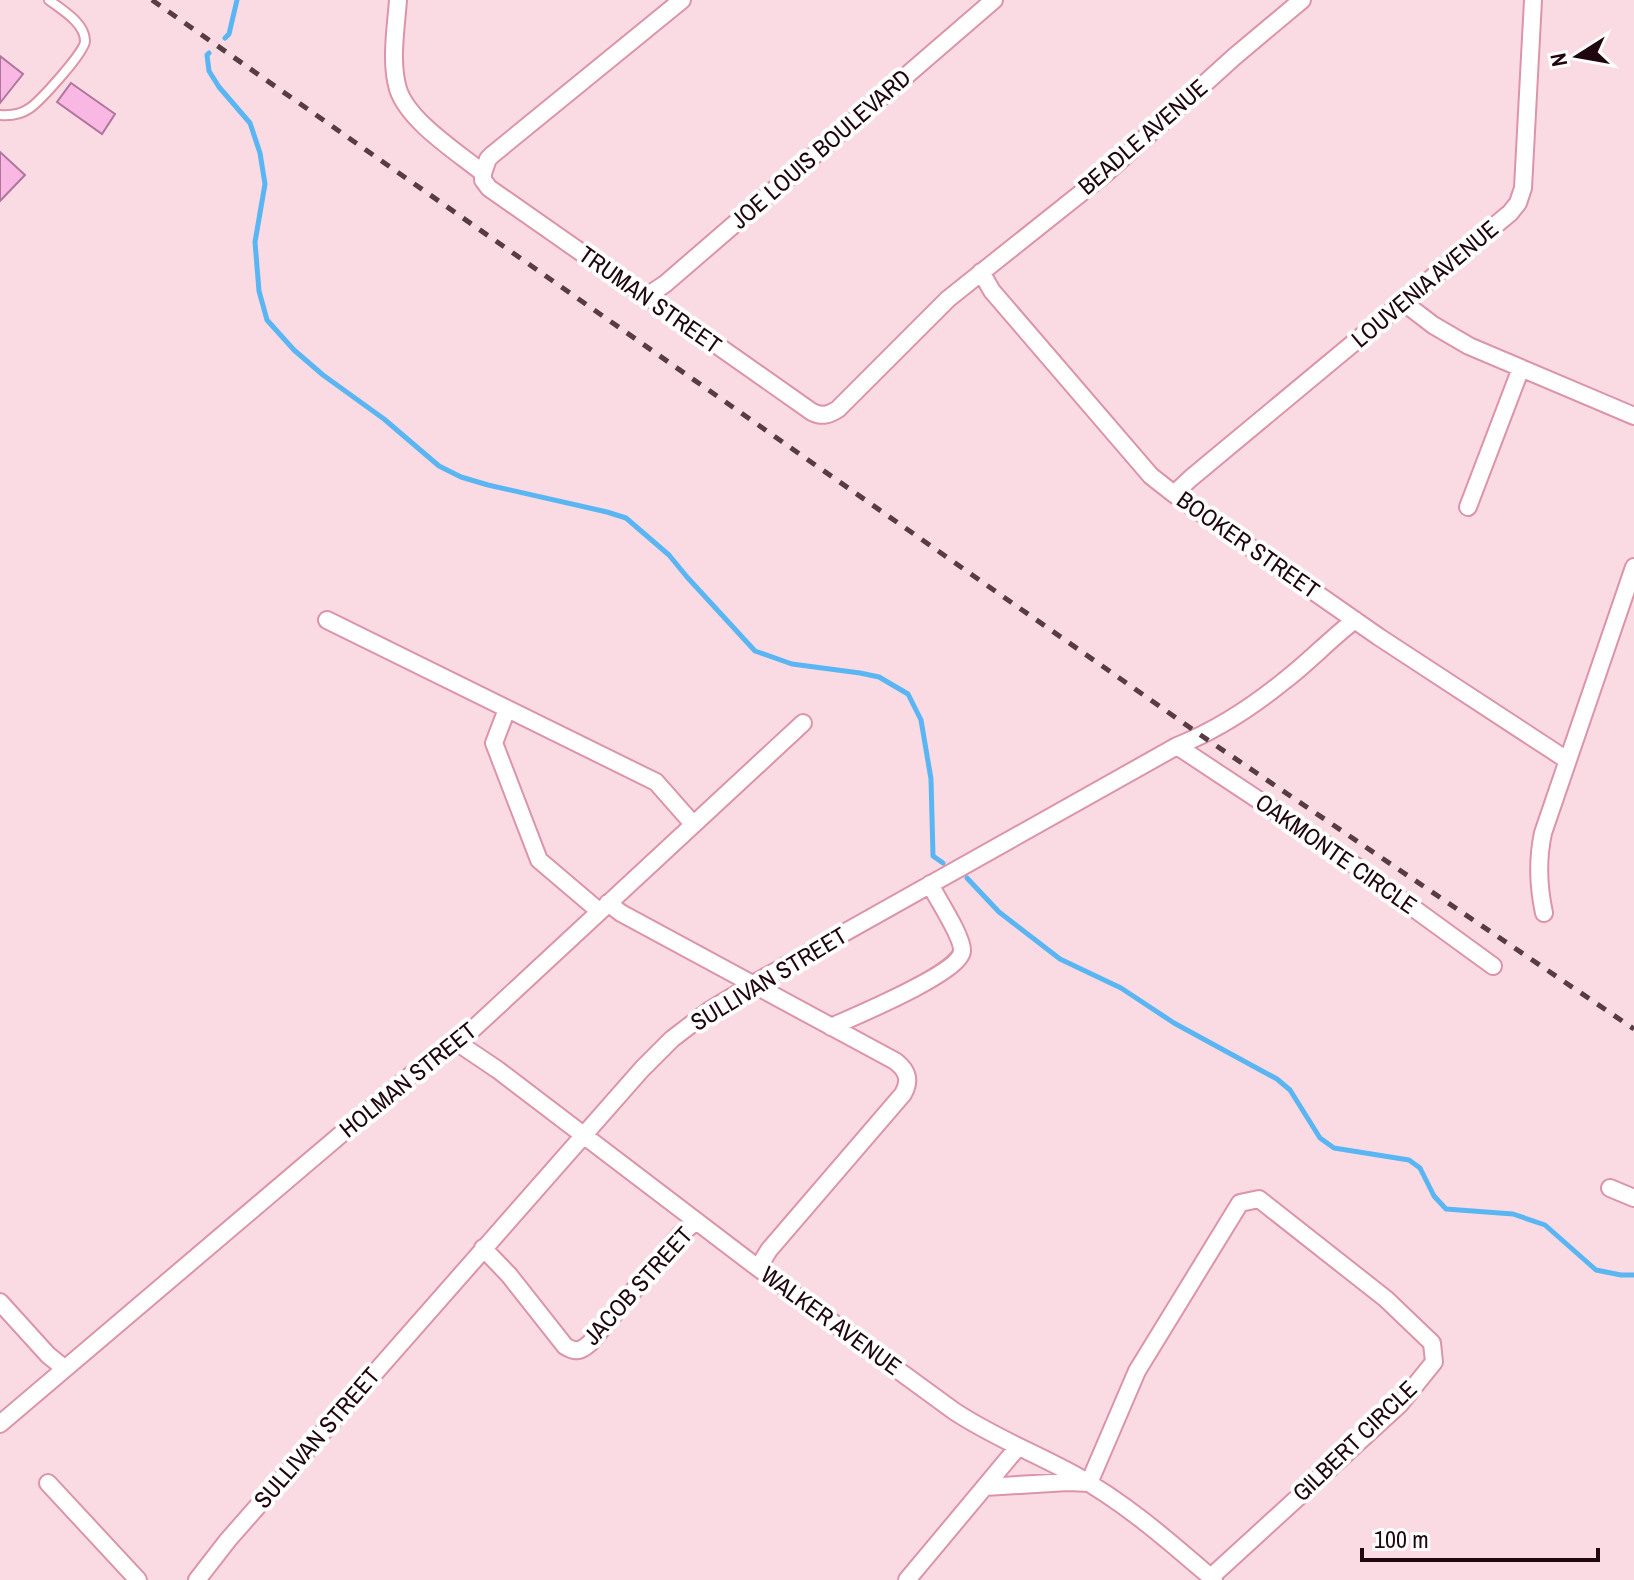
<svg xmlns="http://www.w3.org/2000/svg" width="1634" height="1580" font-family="'Archivo Narrow',sans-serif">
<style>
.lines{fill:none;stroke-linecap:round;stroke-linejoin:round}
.stream{stroke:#59b6f2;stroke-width:5}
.building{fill:#f9b7e3;stroke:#b0759d;stroke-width:2}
.lane-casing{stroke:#dc94aa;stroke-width:12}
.street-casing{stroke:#dc94aa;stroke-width:20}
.lane{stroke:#fff;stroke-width:8}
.street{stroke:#fff;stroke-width:16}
.rail{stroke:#573c45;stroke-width:5;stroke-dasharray:10 10;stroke-linecap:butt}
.labels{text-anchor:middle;stroke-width:8;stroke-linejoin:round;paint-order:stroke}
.street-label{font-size:24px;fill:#1f060f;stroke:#fff}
</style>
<rect width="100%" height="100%" fill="#fadbe3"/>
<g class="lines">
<path class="stream" d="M225 38 229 34 237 0
M209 53 207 55 209 71 219 87 250 123 260 153 265 184 255 242 259 291 267 320 294 350 323 375 384 419 439 466 461 477 488 485 607 512 626 518 669 555 687 577 755 651 792 664 860 673 879 677 908 694 921 720 931 779 933 856 943 863
M967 878 999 912 1060 959 1121 988 1174 1023 1277 1079 1290 1090 1320 1138 1334 1148 1409 1160 1420 1168 1434 1196 1446 1209 1513 1214 1545 1225 1596 1270 1621 1275H1634"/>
</g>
<path class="building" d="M0 56 23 74 0 103Z
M71 83 115 114 102 134 57 102Z
M0 152 25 175 0 201Z"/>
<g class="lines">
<defs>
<path id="lane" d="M0 115C11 116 20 115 30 108 40 101 85 52 85 41 85 23 62 10 49 0"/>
<path id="street" d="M398 0C396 28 390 62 398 89 408 121 457 152 483 173V180L489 188 622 281 647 296 812 412C822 417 829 415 838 409L948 299 1105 174 1234 57 1302 0
M483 173 488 159 492 155 682 0
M981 272 992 291 1151 476 1174 494 1379 637 1567 760
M647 296 665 284 994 0
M1403 302 1433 325 1469 346 1634 416
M1174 494 1191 478 1510 213 1518 203 1523 188 1533 0
M1468 507 1521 368
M327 620 656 782 693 824
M507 709 494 743 539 860 599 911
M1177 746 1328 846 1493 966
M608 903 621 913 895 1061C907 1070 911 1080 903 1094L769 1250 758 1268
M1544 913C1538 885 1537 861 1543 833L1634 567
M831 1027C853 1017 960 973 962 951 963 937 937 899 930 884
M458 1043 498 1070 758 1268 954 1411C993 1437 1035 1453 1075 1475 1126 1503 1171 1543 1214 1580
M1610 1188 1634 1198
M483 1248 509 1275 565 1346C576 1353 581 1351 590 1343L680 1235 696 1221
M0 1302 48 1355 64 1368
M0 1424 406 1079 429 1061 458 1043 803 723
M48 1483 138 1580
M985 1487 1068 1482 1089 1483 1137 1371 1240 1203 1259 1199 1386 1299 1432 1343 1434 1362 1400 1404 1211 1577
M197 1580 228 1540 642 1069 672 1039 710 1010 753 984 1177 746C1215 731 1252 707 1284 681 1309 662 1330 639 1355 620
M907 1580 1018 1447"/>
</defs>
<use href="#lane" class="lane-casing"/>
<use href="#street" class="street-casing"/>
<use href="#lane" class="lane"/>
<use href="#street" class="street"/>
<path class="rail" d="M152 0 1202 736 1634 1029"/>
</g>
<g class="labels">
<g class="street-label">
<text transform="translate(1143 137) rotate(-41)" y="8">BEADLE AVENUE</text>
<text transform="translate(821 149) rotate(-41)" y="8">JOE LOUIS BOULEVARD</text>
<text transform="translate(1425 284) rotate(-40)" y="8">LOUVENIA AVENUE</text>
<text transform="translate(650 300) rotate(35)" y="8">TRUMAN STREET</text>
<text transform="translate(1248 545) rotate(35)" y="8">BOOKER STREET</text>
<text transform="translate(1336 854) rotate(35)" y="8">OAKMONTE CIRCLE</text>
<text transform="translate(769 979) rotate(-31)" y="8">SULLIVAN STREET</text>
<text transform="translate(408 1080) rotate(-39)" y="8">HOLMAN STREET</text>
<text transform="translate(638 1286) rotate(-48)" y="8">JACOB STREET</text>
<text transform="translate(831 1321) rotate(36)" y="8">WALKER AVENUE</text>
<text transform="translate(317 1438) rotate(-49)" y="8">SULLIVAN STREET</text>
<text transform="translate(1355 1441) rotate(-44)" y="8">GILBERT CIRCLE</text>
</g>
</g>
<g transform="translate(1578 56) rotate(259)" stroke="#ffffff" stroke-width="6" paint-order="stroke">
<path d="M0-6L14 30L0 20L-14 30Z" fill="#1f060f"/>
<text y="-12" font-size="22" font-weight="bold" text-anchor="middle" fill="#1f060f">N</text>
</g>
<path d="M1362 1548v12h236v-12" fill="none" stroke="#1f060f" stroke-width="4"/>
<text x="1374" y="1548" font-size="24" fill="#1f060f" stroke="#ffffff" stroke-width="6" paint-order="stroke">100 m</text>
</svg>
